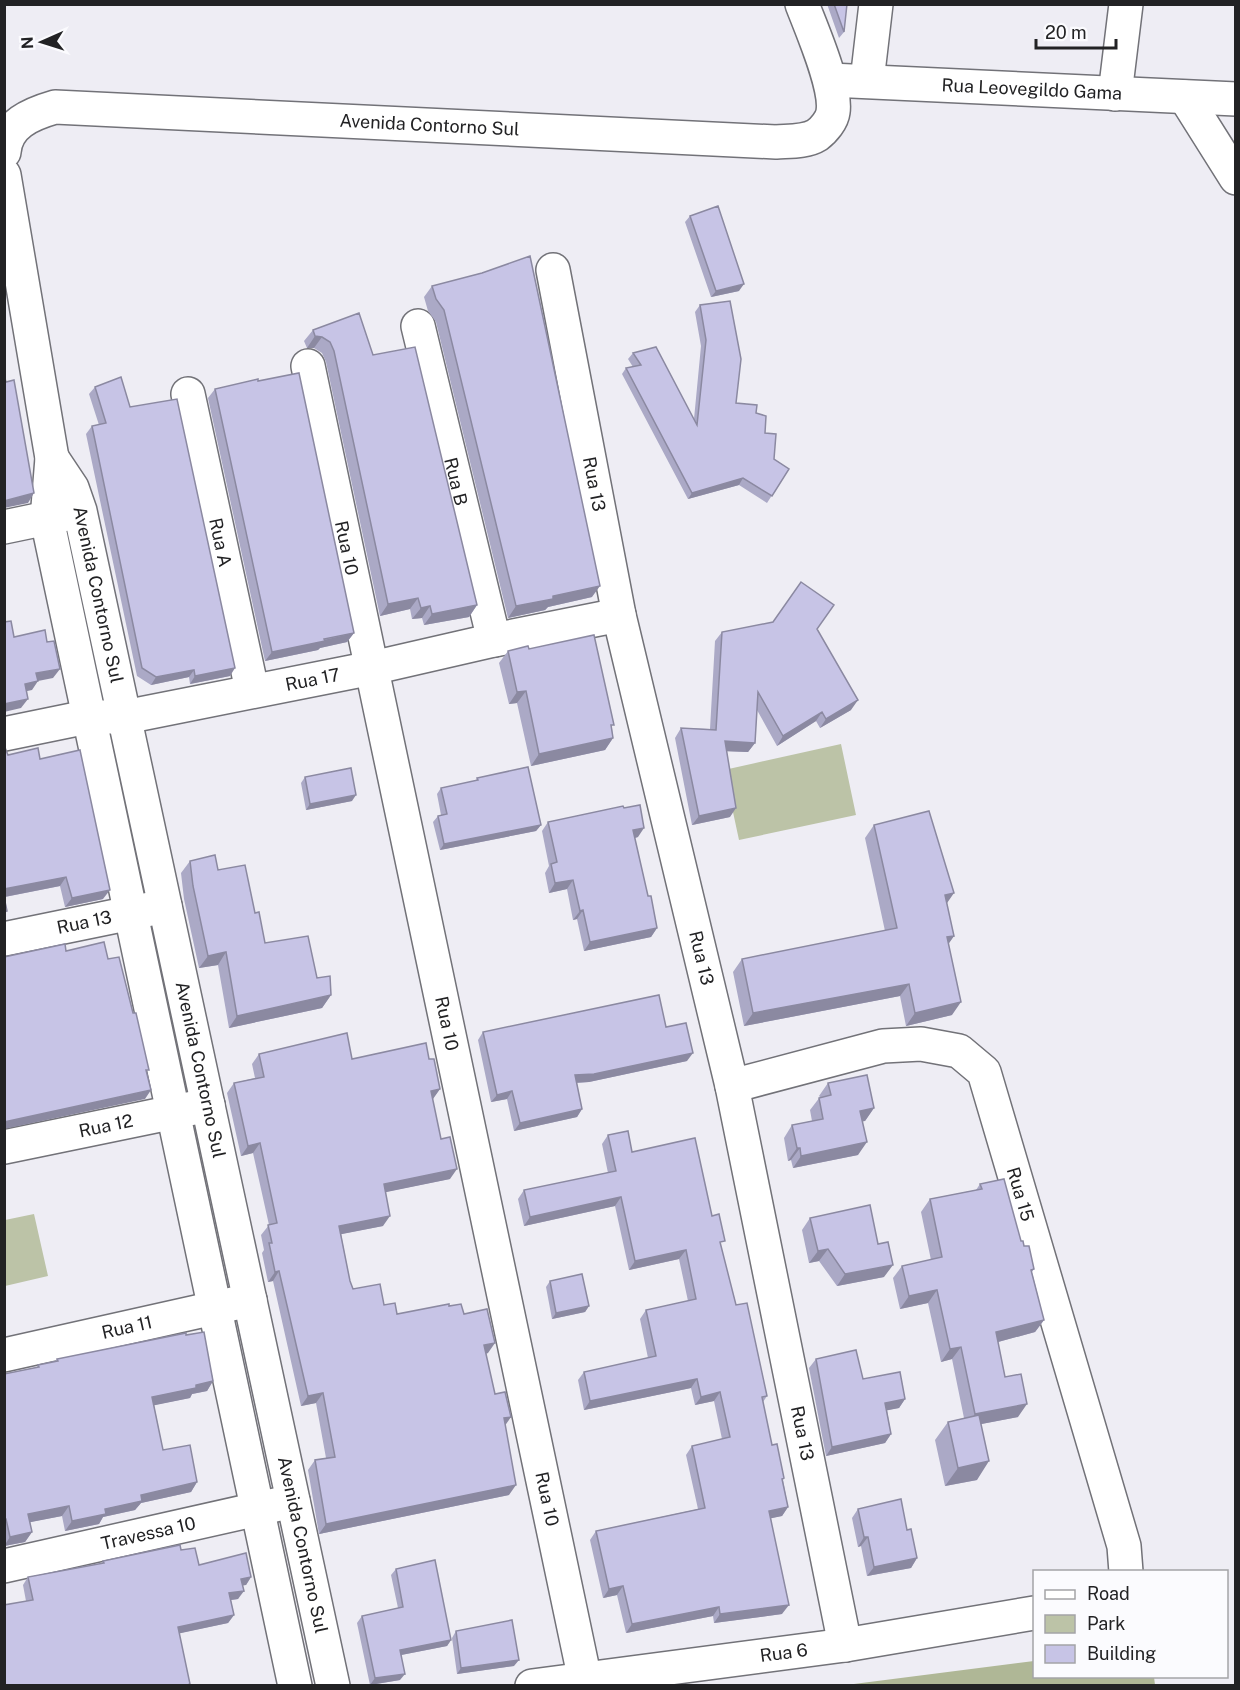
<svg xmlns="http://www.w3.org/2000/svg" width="1240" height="1690" font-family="'Public Sans',sans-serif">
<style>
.green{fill:#bcc3a7}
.forest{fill:#afb796}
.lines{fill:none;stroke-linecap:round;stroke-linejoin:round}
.street-casing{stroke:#727278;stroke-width:36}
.secondary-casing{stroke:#727278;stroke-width:36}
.street{stroke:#fff;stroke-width:33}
.secondary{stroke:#fff;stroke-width:33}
.wall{fill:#aba9c6}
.shaded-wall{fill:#8b89a1}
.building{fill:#c7c4e6;stroke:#8b89a1;stroke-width:1.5}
.labels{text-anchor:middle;stroke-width:6;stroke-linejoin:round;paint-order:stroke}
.street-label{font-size:18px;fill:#222224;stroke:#fbfbfe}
</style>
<rect width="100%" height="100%" fill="#eeedf4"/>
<path class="green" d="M841 744 856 815 739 840 724 770Z
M34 1214 48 1276 5 1286V1220Z"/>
<path class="forest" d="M1034 1661V1676L1154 1677 1155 1685H846Z"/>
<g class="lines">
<defs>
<g id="street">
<path id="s1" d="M830 80 1236 99"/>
<path d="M867 81 876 4"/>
<path d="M1115 94 1126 4"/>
<path d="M1185 97 1236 178"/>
<path id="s2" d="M553 270 619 615 732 1086 845 1645"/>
<path id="s3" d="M418 326 494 640"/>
<path id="s4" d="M308 366 585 1680"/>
<path id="s5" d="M188 394 252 690"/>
<path d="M4 527 76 512"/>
<path id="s6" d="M4 734 87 717H125L372 668 494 640 619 615"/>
<path id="s7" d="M4 939 165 906"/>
<path id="s8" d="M732 1086 883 1046 921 1044 959 1051 984 1072 1124 1546 1126 1572"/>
<path id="s9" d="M4 1147 208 1105"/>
<path id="s10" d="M4 1355 250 1300"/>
<path id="s11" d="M4 1566 293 1501"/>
<path id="s12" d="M532 1686 845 1645 1034 1613"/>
</g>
<g id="secondary">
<path id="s13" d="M4 152C6 124 31 114 55 107L776 142C789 141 806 142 817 135 824 130 832 120 833 112 837 87 812 30 802 4"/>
<path d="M4 175 52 458 47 519 295 1686"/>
<path id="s14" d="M52 458 72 488 80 511 333 1686"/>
</g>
</defs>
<use href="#street" class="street-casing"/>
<use href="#secondary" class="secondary-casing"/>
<use href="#street" class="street"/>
<use href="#secondary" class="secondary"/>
</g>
<path class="wall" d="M827 4H847L844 32 839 38Z
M690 216 739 291 711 297 685 222Z
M432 286 592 597 548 607 545 610 508 618 436 322 428 311 424 297Z
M700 305 736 403 756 413 765 433 774 459 789 469 767 503 739 485 688 499 622 374 626 368 633 367 628 359 633 353 694 419 701 346 695 312Z
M313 330 373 355 477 605 469 617 424 625 422 618 412 619 410 609 380 616 326 362 322 353 314 348H307L304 341Z
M95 387 130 407 230 676 190 684 189 677 151 685 137 676 86 434 92 426 99 425 89 394Z
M215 389 354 633 347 642 320 648 318 650 265 661 208 398Z
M817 629 851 710 820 728 816 721 777 746 757 710 755 743 748 752 727 751 730 817 692 825 675 738 681 728 710 729 715 641 722 632Z
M529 649 612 728 613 738 605 750 531 766 517 703 509 704 499 663 508 651Z
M4 745 8 755 40 759 103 899 65 907 60 886 5 897 7 911 4 915Z
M305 777 352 801 306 810 301 783Z
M477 778 541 825 536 831 440 850 433 822 438 816 441 815 437 794 441 788 476 781Z
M624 808 638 837 635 838 648 896 657 928 651 937 584 951 577 919 573 920 567 889 549 893 545 873 549 866 542 831 548 822Z
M874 825 947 904 954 936 948 944 952 1015 906 1026 900 996 744 1026 733 972 742 959 885 931 865 838Z
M190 861 218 870 255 913 265 943 317 978 331 995 322 1008 229 1028 218 965 199 968 184 899 181 873Z
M666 1027 687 1061 589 1082 577 1083 582 1109 577 1117 514 1131 507 1099 491 1102 478 1040 483 1032Z
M259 1054 352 1059H429L440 1089 432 1099 450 1179 385 1192 383 1226 341 1234 350 1281 353 1289 384 1305 397 1314 449 1306 464 1314 488 1353 486 1354 495 1394 505 1425 509 1495 319 1534 308 1470 315 1460 326 1458 316 1403 301 1406 273 1281 268 1282 262 1253 264 1250 261 1235 269 1225 253 1153 241 1156 227 1093 234 1083 255 1078 252 1064Z
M828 1083 874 1108 865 1121H862L858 1155 793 1168 791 1160 788 1161 784 1138 792 1125 812 1121 810 1110 820 1097 819 1096Z
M608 1135 632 1152 712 1216 736 1305 767 1396 763 1402 772 1445 784 1478 783 1480 788 1507 782 1516 771 1518 782 1614 714 1623 713 1616 626 1633 617 1595 603 1598 590 1540 596 1531 698 1509 686 1455 692 1446 722 1439 714 1401 695 1405 691 1388 584 1410 578 1380 584 1372 648 1358 640 1319 646 1310 688 1301 679 1259 629 1270 615 1206 524 1226 518 1199 524 1190 608 1173 602 1144Z
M980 1184 1024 1246 1034 1269 1032 1272 1044 1320 1035 1332 998 1342 1005 1377 1018 1417 981 1424 977 1480 945 1486 935 1440 948 1422 964 1418 952 1359 941 1362 928 1303 900 1309 893 1278 902 1266 931 1260 921 1212 930 1199 976 1190Z
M810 1218 884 1277 837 1286 819 1261 809 1263 802 1230Z
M550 1281 589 1306 585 1312 552 1319 546 1287Z
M186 1335 213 1381 207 1391 192 1394 190 1398 154 1405 163 1450 197 1482 191 1492 141 1503 135 1510 103 1517 99 1524 65 1531 62 1516 30 1522 32 1532 25 1542 4 1546V1374L37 1367 38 1365 55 1361 57 1359Z
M816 1359 905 1399 899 1408 887 1410 891 1434 885 1443 826 1456 809 1368Z
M858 1509 907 1530 917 1558 911 1568 867 1576 861 1546 858 1547 852 1518Z
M181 1550 199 1565 251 1577 246 1585H243L238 1599 231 1600 234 1615 228 1623 180 1633 26 1601 23 1585 28 1577 102 1563 103 1561Z
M396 1569 451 1640 447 1646 401 1655 400 1680 370 1685 357 1623 362 1616 398 1608 391 1575Z
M456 1631 514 1666 457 1674 452 1638Z"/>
<path class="shaded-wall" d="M744 284 739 291 711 297 716 291Z
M315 336 322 337 314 348H307Z
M743 478 739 485 688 499 692 493Z
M34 493 28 503 4 508V501Z
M600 586 592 597 548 607 545 610 508 618 516 606 553 596Z
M418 598 410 609 380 616 388 604Z
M477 605 469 617 424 625 432 614Z
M430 606 422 618 412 619 421 608Z
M354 633 347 642 320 648 318 650 265 661 272 652Z
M235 668 230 676 190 684 195 676Z
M60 669 53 678 38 681 32 690 18 693 25 684 36 673Z
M194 670 189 677 151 685 156 677Z
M526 691 517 703 509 704 517 692Z
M28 699 21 708 4 712V704Z
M858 700 851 710 820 728 826 719Z
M822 712 816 721 777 746 783 736Z
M613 738 605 750 531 766 539 754Z
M725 741 755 743 748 752 719 751Z
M356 795 352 801 306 810 310 804Z
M736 808 730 817 692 825 699 816Z
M541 825 536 831 440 850 444 844Z
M644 828 638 837 627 840 633 830Z
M66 877 60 886 4 897V889Z
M573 880 567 889 549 893 555 883Z
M110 890 103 899 65 907 72 898Z
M954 893 945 906V895Z
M583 910 577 919 573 920 580 911Z
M657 928 651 937 584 951 590 942Z
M954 936 945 949 947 937Z
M226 952 218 965 199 968 208 956Z
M909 984 900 996 744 1026 753 1013Z
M331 995 322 1008 229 1028 237 1016Z
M961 1002 952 1015 906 1026 915 1013Z
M693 1053 687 1061 589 1082 570 1083 575 1075Z
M440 1089 433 1099 424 1101 431 1091Z
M151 1090 145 1099 4 1129V1122Z
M512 1091 507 1099 491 1102 497 1095Z
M874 1108 865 1121 851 1124 860 1111Z
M582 1109 577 1117 514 1131 520 1123Z
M867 1142 858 1155 793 1168 801 1156Z
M260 1143 253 1153 241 1156 248 1146Z
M797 1148H800L791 1160 788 1161Z
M457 1169 450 1179 377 1194 384 1184Z
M621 1197 615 1206 524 1226 530 1217Z
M390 1216 383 1226 332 1236 339 1226Z
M828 1249 819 1261 809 1263 818 1251Z
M686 1250 679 1259 629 1270 635 1261Z
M893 1265 884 1277 837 1286 845 1274Z
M279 1271 273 1281 268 1282 275 1272Z
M937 1290 928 1303 900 1309 909 1296Z
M589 1306 585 1312 552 1319 556 1313Z
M1044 1320 1035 1332 987 1345 996 1332Z
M495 1343 488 1353 477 1355 484 1345Z
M961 1347 952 1359 941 1362 950 1349Z
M697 1379 691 1388 584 1410 590 1401Z
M213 1381 207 1391 192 1394 190 1398 146 1407 152 1397 196 1385Z
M720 1392 714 1401 695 1405 701 1397Z
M323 1393 316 1403 301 1406 308 1396Z
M905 1399 899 1408 879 1412 885 1403Z
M1027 1404 1018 1417 966 1427 975 1414Z
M511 1417 504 1427V1418Z
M891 1434 885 1443 826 1456 832 1447Z
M989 1461 977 1480 945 1486 958 1468Z
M197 1482 191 1492 141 1503 135 1510 103 1517 99 1524 65 1531 72 1521 141 1495Z
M516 1485 509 1495 319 1534 326 1524Z
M69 1506 62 1516 21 1524 28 1514Z
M788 1507 782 1516 763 1520 769 1511Z
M32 1532 25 1542 4 1546 10 1537Z
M864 1537H868L861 1546 858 1547Z
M917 1558 911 1568 867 1576 874 1567Z
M251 1577 246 1585 235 1587 241 1579Z
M623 1586 617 1595 603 1598 609 1589Z
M244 1591 238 1599 223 1601 229 1593Z
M789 1605 782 1614 714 1623 720 1614Z
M719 1607 713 1616 626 1633 632 1624Z
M234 1615 228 1623 172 1635 178 1627Z
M451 1640 447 1646 396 1656 400 1650Z
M519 1660 514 1666 457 1674 461 1668Z
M405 1674 400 1680 370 1685 375 1678Z"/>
<path class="building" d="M834 4H847L844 32Z
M718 206 744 284 716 291 690 216Z
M530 256 600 586 553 596V599L516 606 444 310 436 299 432 286 482 273Z
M730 301 741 359 736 403 757 405 756 413 766 416 765 433 776 434 774 459 789 469 772 496 743 478 692 493 626 368 641 365 633 353 656 347 697 425 706 340 700 305Z
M359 313 373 355 415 347 477 605 432 614 430 606 421 608 418 598 388 604 334 351 330 342 322 337 315 336 313 330Z
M299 373 354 633 324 639 325 641 272 652 215 389 258 379V381Z
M4 375 6 382 14 380 34 493 4 501Z
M121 377 130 407 177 399 235 668 195 676 194 670 156 677 142 668 92 426 106 423 95 387Z
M801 582 834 605 817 629 858 700 826 719 822 712 783 736 758 692 755 743 725 741 736 808 699 816 681 728 716 730 722 632 773 622Z
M11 621 14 637 45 630 47 642 54 641 60 669 36 673 38 681 25 684 28 699 4 704V622Z
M594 635 614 725H611L613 738 539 754 526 691 517 692 508 651 528 646 529 649Z
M4 745 8 755 38 748 40 759 80 750 110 890 72 898 66 877 4 889Z
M528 767 541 825 444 844 438 816 447 814 441 788 478 780 477 778Z
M351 768 356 795 310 804 305 777Z
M640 805 644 828 633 830 648 896H651L657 928 590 942 583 910 580 911 573 880 555 883 551 864 557 862 548 822 623 806 624 808Z
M929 811 954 893 945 895 954 936 947 937 961 1002 915 1013 909 984 753 1013 742 959 897 928 874 825Z
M215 855 218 870 245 865 255 913 259 912 265 943 308 936 317 978 330 976 331 995 237 1016 226 952 208 956 193 886 190 861Z
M4 897 7 911 4 912Z
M104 942 108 959 119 957 133 1013H136L149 1070H146L151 1090 4 1122V957L65 944 66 951Z
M659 995 666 1027 686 1023 693 1053 594 1074 575 1075 582 1109 520 1123 512 1091 497 1095 483 1032Z
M347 1033 352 1059 426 1043 429 1059H434L440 1089 431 1091 441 1139 450 1137 457 1169 384 1184 390 1216 339 1226 350 1281 353 1289 380 1284 384 1305 395 1303 397 1314 449 1304V1306L461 1304 464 1314 487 1309 495 1343 484 1345 495 1394 505 1392 511 1417 504 1418 516 1485 326 1524 315 1460 335 1457 323 1393 308 1396 279 1271 275 1272 269 1243H272L268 1225 277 1223 260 1143 248 1146 234 1083 264 1077 259 1054Z
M867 1075 874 1108 860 1111 867 1142 801 1156 800 1148H797L792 1125 823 1119 819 1098 831 1095 828 1083Z
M628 1131 632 1152 695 1138 712 1216 719 1214 725 1241 720 1242 736 1305 747 1303 767 1396 762 1397 772 1445 777 1444 784 1478 782 1479 788 1507 769 1511 789 1605 720 1614 719 1607 632 1624 623 1586 609 1589 596 1531 705 1508 692 1446 730 1437 720 1392 701 1397 697 1379 590 1401 584 1372 656 1356 646 1310 696 1299 686 1250 635 1261 621 1197 530 1217 524 1190 616 1171 608 1135Z
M1004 1179 1021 1241H1023L1024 1246H1029L1034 1269 1031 1270 1044 1320 996 1332 1005 1377 1021 1374 1027 1404 975 1414 961 1347 950 1349 937 1290 909 1296 902 1266 942 1257 930 1199 982 1189 980 1184Z
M870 1205 878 1244 888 1242 893 1265 845 1274 828 1249 818 1251 810 1218Z
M582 1274 589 1306 556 1313 550 1281Z
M204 1332 213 1381 196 1385V1388L152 1397 163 1450 190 1445 197 1482 141 1495 142 1501 105 1509 106 1514 72 1521 69 1506 28 1514 32 1532 10 1537 6 1519H4V1374L39 1367 38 1365 58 1361 57 1359 186 1333V1335Z
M856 1350 863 1379 900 1372 905 1399 885 1403 891 1434 832 1447 816 1359Z
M979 1415 989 1461 958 1468 948 1422Z
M901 1499 907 1530 911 1529 917 1558 874 1567 868 1537H864L858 1509Z
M180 1545 181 1550 195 1548 199 1565 246 1553 251 1577 241 1579 244 1591 229 1593 234 1615 178 1627 190 1684 185 1686H4V1605L33 1600 28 1577 104 1563 103 1561Z
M435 1560 451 1640 400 1650 405 1674 375 1678 362 1616 403 1607 396 1569Z
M512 1620 519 1660 461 1668 456 1631Z"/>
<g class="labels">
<g class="street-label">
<text dy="6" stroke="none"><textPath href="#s1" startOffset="202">Rua Leovegildo Gama</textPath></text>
<text dy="6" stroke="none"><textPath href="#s13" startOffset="448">Avenida Contorno Sul</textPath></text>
<text dy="6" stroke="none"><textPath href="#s3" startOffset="160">Rua B</textPath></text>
<text dy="6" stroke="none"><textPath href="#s2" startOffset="218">Rua 13</textPath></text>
<text dy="6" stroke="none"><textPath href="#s5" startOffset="152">Rua A</textPath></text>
<text dy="6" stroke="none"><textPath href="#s4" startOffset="186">Rua 10</textPath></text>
<text dy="6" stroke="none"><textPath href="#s14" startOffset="146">Avenida Contorno Sul</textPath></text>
<text dy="6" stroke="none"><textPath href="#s6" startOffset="314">Rua 17</textPath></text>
<text dy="6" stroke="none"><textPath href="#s7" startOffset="82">Rua 13</textPath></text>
<text dy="6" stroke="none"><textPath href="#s2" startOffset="704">Rua 13</textPath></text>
<text dy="6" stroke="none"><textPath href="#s4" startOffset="672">Rua 10</textPath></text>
<text dy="6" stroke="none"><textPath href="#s14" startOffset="632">Avenida Contorno Sul</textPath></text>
<text dy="6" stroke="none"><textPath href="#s9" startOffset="104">Rua 12</textPath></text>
<text dy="6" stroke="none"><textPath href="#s8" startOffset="393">Rua 15</textPath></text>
<text dy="6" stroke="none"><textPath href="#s10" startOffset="126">Rua 11</textPath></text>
<text dy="6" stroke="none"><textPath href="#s2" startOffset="1190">Rua 13</textPath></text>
<text dy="6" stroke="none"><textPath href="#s4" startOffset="1158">Rua 10</textPath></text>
<text dy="6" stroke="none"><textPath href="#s11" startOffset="148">Travessa 10</textPath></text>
<text dy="6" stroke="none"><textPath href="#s14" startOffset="1118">Avenida Contorno Sul</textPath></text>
<text dy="6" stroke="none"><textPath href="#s12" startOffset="254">Rua 6</textPath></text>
</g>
</g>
<rect width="1240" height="1690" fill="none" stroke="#222224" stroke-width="12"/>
<rect x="1033" y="1570" width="195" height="108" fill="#fbfbfe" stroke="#a4a4a7" stroke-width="1.5"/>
<rect x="1045" y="1590" width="30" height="9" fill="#ffffff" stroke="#a4a4a7" stroke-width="1.5"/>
<text x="1087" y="1600" font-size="18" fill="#222224">Road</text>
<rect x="1045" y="1615" width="30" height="18" fill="#bcc3a7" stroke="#a4a4a7" stroke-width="1.5"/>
<text x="1087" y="1630" font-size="18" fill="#222224">Park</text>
<rect x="1045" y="1645" width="30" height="18" fill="#c7c4e6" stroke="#a4a4a7" stroke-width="1.5"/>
<text x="1087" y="1660" font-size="18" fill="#222224">Building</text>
<g transform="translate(42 42) rotate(267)" stroke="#fbfbfe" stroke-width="4.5" paint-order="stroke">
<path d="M0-4.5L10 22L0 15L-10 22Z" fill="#222224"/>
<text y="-9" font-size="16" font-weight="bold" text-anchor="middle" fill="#222224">N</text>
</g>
<path d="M1036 39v9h80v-9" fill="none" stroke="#222224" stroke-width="3"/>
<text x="1045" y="39" font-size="18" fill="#222224" stroke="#fbfbfe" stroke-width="4.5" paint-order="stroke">20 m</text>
</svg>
